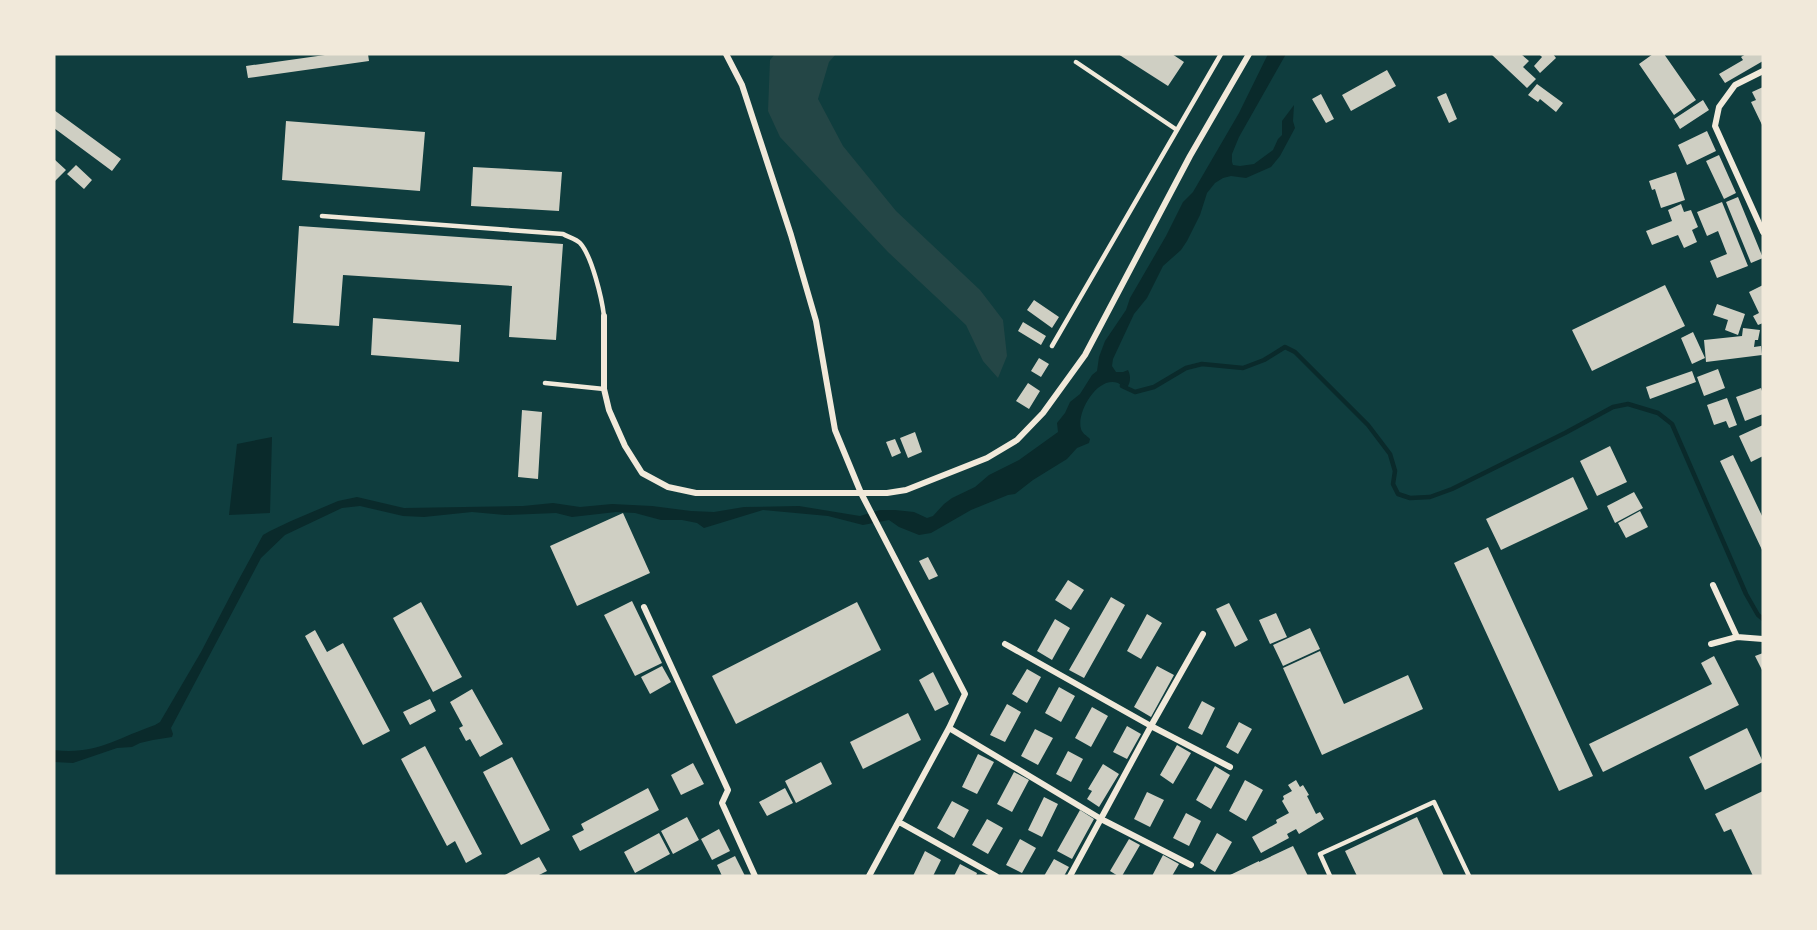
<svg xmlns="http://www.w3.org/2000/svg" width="1817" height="930" font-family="Signika,sans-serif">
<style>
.green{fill:#244646}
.water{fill:#0a2a2b}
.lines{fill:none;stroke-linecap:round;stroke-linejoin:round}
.stream{stroke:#0a2a2b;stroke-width:4.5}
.building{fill:#cfcfc3}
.service{stroke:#f1e9da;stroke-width:4.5}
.minor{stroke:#f1e9da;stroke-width:6}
</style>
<rect width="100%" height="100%" fill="#0f3d3e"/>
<path class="green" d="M775 54H836L829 62 818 99 843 146 896 211 980 290 1003 320 1007 356 998 378 983 361 966 325 888 252 780 137 768 111 770 60Z"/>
<path class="water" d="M1268 54H1286L1239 137 1232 154V162L1233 165 1240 166 1254 164 1273 150 1278 139 1282 135V121L1294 105 1293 121 1295 128 1280 156 1271 167 1246 178 1231 176 1223 178 1215 183 1207 193 1200 215 1187 241 1181 250 1163 266 1147 298 1134 314 1113 359 1112 366 1116 372H1123L1128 370C1131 376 1131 383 1126 389 1123 387 1121 385 1118 383 1098 375 1076 412 1081 429 1082 433 1087 436 1090 439L1089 443 1077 448 1067 459 1033 480 1015 494 1008 495 971 510 931 533 919 535 899 527 889 520 863 525 828 516 763 510 704 528 697 523 682 520H661L635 513 616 512 572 517 556 513 505 515 472 512 424 517 403 516 360 506 342 508 285 535 261 558 171 728 173 734 172 737 153 740 140 743 132 747 117 748 73 763 54 762V750C97 755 117 738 155 725L160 722 201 652 238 581 263 535 270 531 291 521 338 501 357 497 404 508 523 506 553 503 580 507 612 504 652 506 691 511 714 512 744 507 799 506 860 516 880 510H895L914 512 927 518 933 516 944 504 952 498 975 487 989 475 1019 460 1058 432 1057 423 1065 413 1070 402 1080 394 1092 375 1097 371 1099 357 1105 341 1126 310 1130 298 1166 236 1183 202 1193 192 1239 113Z
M272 437 270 513 229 515 237 444Z"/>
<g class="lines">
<path class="stream" d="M1122 386 1135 392 1154 387 1186 368 1202 364 1243 368 1264 360 1285 347 1295 352 1368 425 1390 454 1395 471 1393 484 1398 494 1410 498 1430 497 1452 489 1565 433 1613 407 1628 404 1658 413 1672 424 1746 594 1758 615 1763 619"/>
</g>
<path class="building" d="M332 54H368L369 61 248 78 246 66Z
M1118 54H1172L1184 62 1168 86Z
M1491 54H1521L1529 61 1523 67 1536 79 1527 88Z
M1539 54H1553L1556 58 1540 73 1534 66 1542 57Z
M1653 54H1664L1696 100 1674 115 1639 64Z
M1746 54H1763V61L1725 83 1719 74 1743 60 1741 57Z
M1387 70 1396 86 1351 111 1342 95Z
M1537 84 1563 103 1556 112 1540 99 1538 102 1528 95Z
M1763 87V127L1751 102 1756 100 1752 92Z
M1446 93 1457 119 1449 123 1437 97Z
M1321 94 1334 119 1326 123 1312 99Z
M1703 100 1709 110 1680 129 1674 119Z
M54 110 121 159 112 171 54 128Z
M286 121 425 132 420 191 282 180Z
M1707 131 1716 151 1687 165 1678 145Z
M1719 155 1736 193 1724 199 1706 161Z
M54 159 66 170 54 182Z
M76 165 92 180 84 189 67 174Z
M473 167 562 172 559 211 471 206Z
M1676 172 1685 200 1661 208 1655 189 1652 190 1649 181Z
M1738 197 1763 258 1751 263 1726 202Z
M1722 202 1748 266 1717 278 1710 261 1727 254 1718 231 1707 236 1697 212Z
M1681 204 1684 212 1691 210 1698 227 1692 230 1697 242 1684 248 1678 235 1652 245 1646 231 1672 221 1668 210Z
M299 226 563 244 556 340 509 337 512 286 343 275 339 326 293 323Z
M1665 285 1685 326 1592 371 1572 330Z
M1763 285V323L1758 325 1753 316 1759 313 1749 292Z
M1034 300 1059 317 1052 328 1027 310Z
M1717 304 1745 314 1738 335 1725 330 1728 320 1713 315Z
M373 318 461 325 459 362 371 355Z
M1023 322 1046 336 1041 345 1018 331Z
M1743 328 1760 330 1758 340H1755L1754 347 1761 346 1762 355 1706 362 1704 340 1742 336Z
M1693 332 1705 358 1692 364 1681 338Z
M1039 358 1049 364 1041 377 1031 371Z
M1718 369 1725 388 1704 396 1697 377Z
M1692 371 1696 382 1650 399 1646 387Z
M1028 383 1040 391 1029 409 1016 401Z
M1761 388 1763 394V414L1745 421 1736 397Z
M1727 398 1737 425 1729 428 1726 421 1714 425 1707 405Z
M522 410 542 412 538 479 518 477Z
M1763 425V456L1751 462 1739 436Z
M915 432 922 452 908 458 900 438Z
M895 439 901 453 892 457 886 442Z
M1610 446 1627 482 1597 496 1580 461Z
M1733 455 1763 518V552L1720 461Z
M1573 477 1588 509 1501 550 1486 519Z
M1634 492 1643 508 1615 523 1607 506Z
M1640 511 1648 527 1626 538 1618 523Z
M623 513 650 573 577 606 550 546Z
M1488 547 1593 776 1559 791 1454 563Z
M928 557 938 576 929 580 919 561Z
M1068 580 1084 590 1071 610 1055 600Z
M1111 597 1125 605 1084 678 1069 670Z
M632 601 662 663 635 676 604 615Z
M421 602 462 677 433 692 393 618Z
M857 602 881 650 736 724 712 676Z
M1229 603 1248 640 1235 647 1216 609Z
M1276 613 1287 637 1270 644 1259 620Z
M1147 614 1162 623 1141 659 1127 651Z
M1055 619 1070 628 1052 660 1037 651Z
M1310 628 1320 649 1283 666 1273 645Z
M315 630 327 652 343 643 390 731 363 745 305 636Z
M1320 651 1344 704 1408 675 1423 709 1322 755 1283 668Z
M1763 653V672L1755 656Z
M1714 656 1739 705 1603 772 1589 744 1712 684 1701 663Z
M662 666 671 682 650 694 641 677Z
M1157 666 1174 675 1151 717 1134 707Z
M1027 669 1041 677 1027 703 1012 694Z
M933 672 949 704 935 711 919 680Z
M1059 687 1075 696 1061 722 1045 713Z
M472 689 503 744 480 757 470 739 466 741 459 728 463 726 450 702Z
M430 699 436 711 410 725 403 712Z
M1202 701 1215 708 1202 735 1188 728Z
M1007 704 1021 712 1005 742 990 735Z
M1092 707 1108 716 1091 747 1075 738Z
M908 713 921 740 863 769 850 742Z
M1239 722 1252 729 1238 754 1226 747Z
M1127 726 1141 734 1127 759 1113 752Z
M1747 728 1763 762 1705 790 1689 757Z
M1035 729 1053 738 1038 765 1021 756Z
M1177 745 1191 753 1173 784 1160 775Z
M425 746 482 854 466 863 455 841 447 846 401 759Z
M1068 751 1083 759 1071 782 1056 774Z
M978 754 994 762 977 794 962 787Z
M512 757 550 830 521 845 483 772Z
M821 762 832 784 796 803 785 781Z
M693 763 704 784 681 795 671 775Z
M1103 764 1119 774 1099 807 1087 799 1092 791 1088 789Z
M1215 766 1230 775 1211 809 1196 800Z
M1014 772 1029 780 1012 812 997 804Z
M1245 780 1263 790 1246 821 1229 811Z
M1296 780 1300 787 1303 785 1309 795 1307 796 1316 814 1320 812 1324 819 1299 834 1296 829 1287 834 1289 838 1261 853 1252 837 1277 823 1276 820 1289 813 1282 801 1284 799 1283 796 1292 791 1288 785Z
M648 788 659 810 580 851 572 836 584 830 581 824Z
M785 788 793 803 767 816 759 802Z
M1763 791V876H1753L1731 829 1724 832 1715 814Z
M1147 792 1164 800 1150 827 1134 819Z
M1044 797 1058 804 1042 837 1028 830Z
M952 801 969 810 954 838 937 828Z
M1080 810 1094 819 1072 859 1057 851Z
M1186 813 1201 821 1189 846 1173 838Z
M687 817 699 840 673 854 661 831Z
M1417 817 1444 876H1357L1345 851Z
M987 819 1003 828 988 854 972 845Z
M719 829 730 851 712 860 701 839Z
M659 833 670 854 635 873 624 852Z
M1217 833 1232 842 1215 872 1200 863Z
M1020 839 1036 848 1022 873 1006 865Z
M1129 839 1140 845 1122 876H1118L1110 871Z
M1293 846 1308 876H1228L1259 861V862Z
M925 851 941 860 933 876H913Z
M1163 855 1179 864 1172 876H1152Z
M735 856 745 876H722L717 865Z
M539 857 547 871 537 876H503Z
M1054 859 1069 867 1064 876H1044Z
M960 864 977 873 976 876H954Z"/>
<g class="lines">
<path class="service" d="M1076 62 1177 130
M322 216 563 234C568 237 576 239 580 243 592 256 602 299 604 316
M1052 346 1221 54
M545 383 604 389
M1330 876 1320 854 1434 802 1469 876"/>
<path class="minor" d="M726 54 742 85 791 235 816 321 835 430 861 493 965 694 949 728 869 876
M1763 71 1735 85 1719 107 1715 126 1763 232
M604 316V389L609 410 625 446 642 473 668 487 696 493H887L906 490 987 458 1017 440 1043 413 1085 355 1190 156 1249 54
M1713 585 1737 637 1763 639
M644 607 728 790 722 803 755 876
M1005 644 1151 726 1230 767
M1711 644 1737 637
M949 728 1101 819 1191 865
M899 822 996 876
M1070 876 1151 726 1203 634"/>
</g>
<rect width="1817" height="930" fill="none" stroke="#f1e9da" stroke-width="111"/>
</svg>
